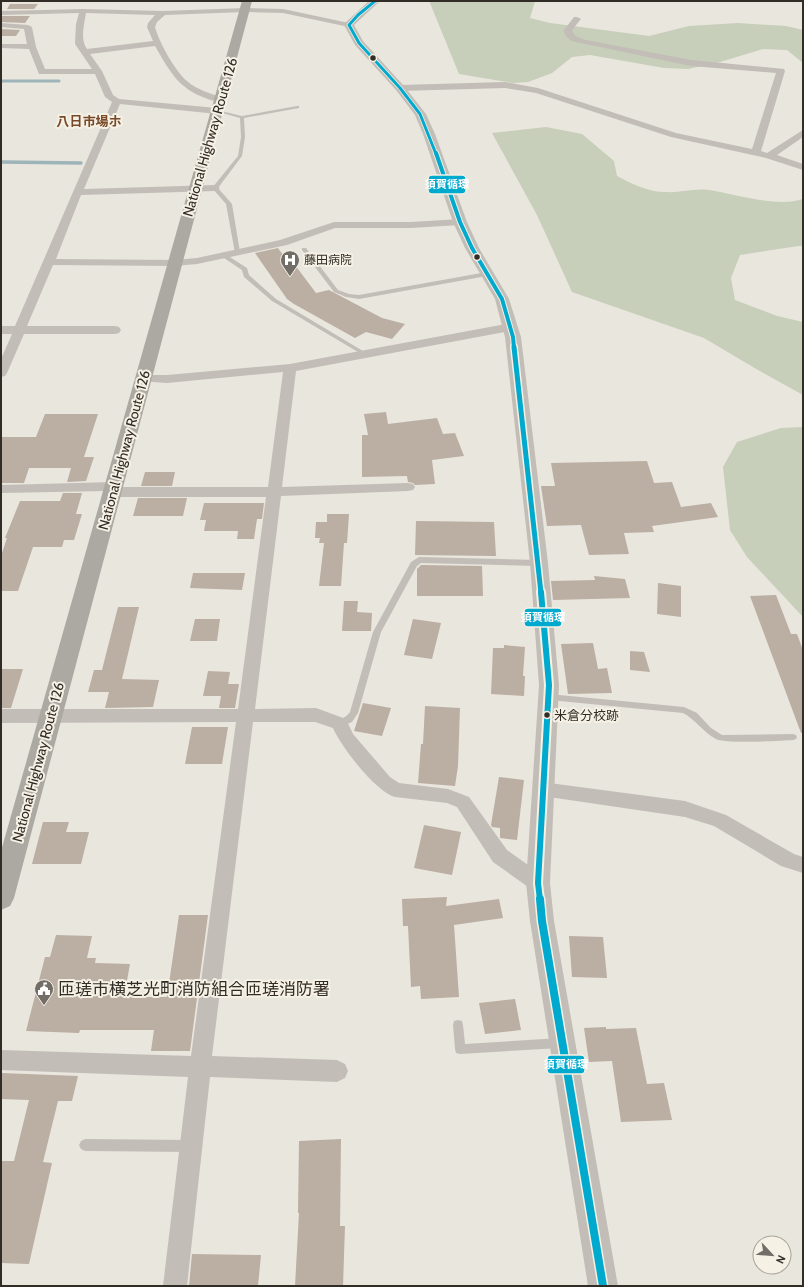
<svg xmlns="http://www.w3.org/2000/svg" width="804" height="1287" font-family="Cabin,'Noto Sans JP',sans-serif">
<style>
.green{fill:#c7ceb9}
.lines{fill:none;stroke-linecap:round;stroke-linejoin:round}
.stream-far1{stroke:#9db4b8;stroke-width:3}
.stream{stroke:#9db4b8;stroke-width:3.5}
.building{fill:#bbaea2}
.service{fill:#c2beb7;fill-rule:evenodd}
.minor{fill:#c2beb7;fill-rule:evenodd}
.tertiary{fill:#c2beb7;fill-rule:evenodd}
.trunk{fill:#aca8a2;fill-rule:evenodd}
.bus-1-far4-casing{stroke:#f6f1e5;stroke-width:4.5}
.bus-1-far3-casing{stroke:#f6f1e5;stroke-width:6}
.bus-1-far2-casing{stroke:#f6f1e5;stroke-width:8}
.bus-1-far1-casing{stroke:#f6f1e5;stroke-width:10}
.bus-1-casing{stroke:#f6f1e5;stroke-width:11}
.bus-1-far4{stroke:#00a9ce;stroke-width:3}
.bus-1-far3{stroke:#00a9ce;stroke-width:4}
.bus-1-far2{stroke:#00a9ce;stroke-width:5}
.bus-1-far1{stroke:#00a9ce;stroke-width:6}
.bus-1{stroke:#00a9ce;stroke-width:8}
.bus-dot{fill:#322c27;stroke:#f6f1e5;stroke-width:1.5}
.labels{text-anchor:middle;stroke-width:4;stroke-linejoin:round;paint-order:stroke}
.far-poi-label{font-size:12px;fill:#322c27;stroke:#f6f1e5;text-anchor:start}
.far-quarter-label{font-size:13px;font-weight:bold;fill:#784929;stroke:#f6f1e5}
.bus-label{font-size:13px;fill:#322c27;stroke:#f6f1e5;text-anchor:start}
.street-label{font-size:14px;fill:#322c27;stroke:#f6f1e5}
.near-poi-label{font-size:17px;fill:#322c27;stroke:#f6f1e5;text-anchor:start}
.line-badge{stroke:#f6f1e5;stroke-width:1.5}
.badge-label{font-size:11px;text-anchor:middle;font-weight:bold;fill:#fff}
</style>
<rect width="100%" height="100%" fill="#e9e6de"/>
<path class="green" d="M430 1H535L530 18 550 23 649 36 689 26 738 23 786 26 803 30V63L787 50 763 49 720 62 688 69 664 68 590 55 572 57 552 73 528 82 513 83 459 74 430 3Z
M546 127 582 134 614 161 617 176C632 184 648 192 666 192 680 193 695 188 709 190 736 194 777 208 803 199V246H798L740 255 731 278 735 300 777 316 803 322V395L758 370 704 338 572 292 537 215 492 133Z
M803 427V617L747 557 730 530 723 467 737 442 781 428Z"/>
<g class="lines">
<path class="stream-far1" d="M1 81H59"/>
<path class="stream" d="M1 162 81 163"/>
</g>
<path class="building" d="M10 4H38L34 9H7Z
M2 16H30L25 23 1 22Z
M1 29 20 30 16 36H1Z
M278 248 288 262 292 261 316 293 329 290 382 318 405 324 392 339 366 332 355 338 294 304 287 299 255 253Z
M386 412 388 424 437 418 443 434 455 433 464 456 432 460 435 484 415 485 413 483 408 482 407 476 362 477V435H368L364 414Z
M45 414H98L84 457H94L86 481 67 482 71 468H29L24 483H1V437H36Z
M647 461 654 483 672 482 681 507 711 503 718 517 652 526 654 532 624 533 629 554 589 555 581 525 547 526 541 486H555L551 463Z
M145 472H175L172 486H141Z
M63 493H82L76 514H82L74 540H64L62 547H33L18 591H1V556L7 538H5L20 501H60Z
M138 498H187L183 516H133Z
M204 503H264L262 519H257L254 539H237L238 531H204L206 520H200Z
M327 514H349L347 543H344L341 586H319L324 543H319L320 538H315L316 522H327Z
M416 521 494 522 496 556 415 555Z
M421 565 482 566 483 596H417V569Z
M193 573H245L242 590 190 588Z
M594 576 625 579 630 598 553 600 551 581 595 580Z
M658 583 681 586V617L657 614Z
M776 595 791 634H797L803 650V733H801L750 596Z
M344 601H358L357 612 372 613 371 631H342Z
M118 607H139L122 679 159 680 153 707 105 708 109 692H88L94 670H102Z
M195 619H220L217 641H190Z
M413 619 441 623 432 659 404 655Z
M593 643 598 669 607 668 612 693 568 694 561 644Z
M504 645 525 647 523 676H525L524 696 491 694 493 648H504Z
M630 651 644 652 650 672 630 670Z
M1 669H23L11 708H1Z
M208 671 230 672 228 684H239L235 708H219L221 696H203Z
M363 703 391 708 382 736 354 731Z
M425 706 460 708 458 766 455 786 418 783 421 744H423Z
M192 727H228L222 764H185Z
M499 777 524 780 517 840 500 838V828L492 827 491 825Z
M43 822H69L66 832H89L81 864H32Z
M424 825 461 832 452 875 414 868Z
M447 897 446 906 499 899 503 918 454 925 459 997 421 999 420 986 411 987 408 926H403L402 899Z
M179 915H208L190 1051H151L154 1030H80L79 1033 26 1031 45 957H50L56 935 92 936 87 958H96L95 963 130 964 124 997H167Z
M569 936 603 937 607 978 572 977Z
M515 999 521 1030 485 1034 479 1003Z
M606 1027V1029L636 1028 647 1084 664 1083 672 1120 621 1122 612 1061 589 1062 584 1028Z
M1 1073 78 1076 72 1101H58L43 1162 52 1163 29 1264 1 1263V1161H14L29 1100 1 1099Z
M341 1139 340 1226H345L343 1286H295L299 1213H298L299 1141Z
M192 1254 261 1255 258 1286H189Z"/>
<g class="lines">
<path class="service" d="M297 106H299V108L244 118 245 137 242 156 218 188 232 204 240 252 235 253 226 204 212 188 238 156 241 137 240 118 215 111 217 110 242 116Z
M302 248H306L338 290 349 294 359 295 487 272 490 274 487 276 359 299 346 297 334 292 302 250Z
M221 254H225L247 268 249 275 276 299 368 354 367 355H363L272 301 244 277 242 270 221 256Z
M419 557 539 560 543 563 539 566 421 563 417 566 381 632 358 713 352 722 340 727 337 726 336 724C338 719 345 719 350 712L373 632 411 562Z
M549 694 684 707 697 713 711 728 722 735 793 734 796 735 797 737 796 739 793 740C780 741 724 744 716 739 703 732 696 720 683 713L549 700 546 699 545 697 546 695Z
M458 1020 462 1021 463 1025 465 1044 560 1038 564 1039 565 1043 564 1047 560 1048 460 1054 456 1053 455 1049 453 1025 454 1021Z
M85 1139 190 1140 194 1142 196 1146 194 1150 190 1152 85 1151 81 1149 79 1145 81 1141Z"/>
<path class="minor" d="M245 8 283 9 349 23 353 25 349 27 283 13 245 12 165 15 157 22 155 27C159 42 175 71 187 81 197 90 212 94 224 98L225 100 221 103C182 93 174 79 155 46L90 54 102 71 113 95 119 99 217 108 222 111 217 114 120 104 84 189 215 185 220 188 215 191 81 195 56 259 175 260 197 258 280 240 334 222H411L460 219 465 222 460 225 411 228H335L287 245 197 264 175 266 53 265 27 326H115L119 327 121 330 119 333 115 334H24L7 373 5 376 1 377V359L12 334H1V326H15L112 102 105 97 95 74H39L29 49 1 48V44H27L24 29 1 27V23L28 25 32 27 36 47 45 69H92L75 44 76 24 79 13 1 15V11L83 9 163 11ZM86 13 155 15 148 23 147 27 153 41 87 49C80 40 84 25 86 13Z
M574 17H577L581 19 572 30C574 37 580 38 586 40L691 60 784 69 785 71 761 151 767 153 803 130V137L777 155 803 164V170L766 158 671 137 536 93 505 88 400 91 396 88 400 85 505 82 538 88 676 133 752 149 776 73 691 66 571 41 565 35 564 30Z
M511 323 515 324 517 327 515 330 296 371 282 487 408 483 413 484 415 487 413 490 408 491 281 496 255 709 316 708 346 719 353 734 390 777 399 783 448 789 469 797 507 850 545 877 548 883 545 889 538 891 531 889 493 862 457 807 447 803 395 797C375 791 342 748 333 728L315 722H253L212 1056 337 1060 345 1064 348 1071 345 1078 337 1082 210 1077 187 1286H163L188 1077 1 1070V1050L191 1056 236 722 1 723V709H238L266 497H113L108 495 107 491 1 493V485L114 482 119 483 121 486 120 487H268L283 372 167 383 139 381 137 378 139 375H167L290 364Z
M542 782 685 801 726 815 794 854 803 857V873L781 866 714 826 685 817 542 796 536 794 533 789 536 784Z"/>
<path class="tertiary" d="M369 1H380L354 25 363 41 404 86 426 114 435 134 467 222 479 248 509 299 521 337 548 563 559 685 550 883 554 921 618 1286H588L530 921 526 883 539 685 530 563 505 337 495 299 465 248 453 222 423 134 415 115 396 90 355 45 344 25 345 23Z"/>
<path class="trunk" d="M242 1H252L14 898 10 906 1 910V851Z"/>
<defs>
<path id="bus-1-far4" d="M375 1 358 15 349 25 359 43 400 88 420 114 436 154"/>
<path id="bus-1-far3" d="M436 153 460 222 472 248 502 299 513 337 514 348"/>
<path id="bus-1-far2" d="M514 347 541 593"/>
<path id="bus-1-far1" d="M540 900 538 883 549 685 541 592"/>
<path id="bus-1" d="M540 899 542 921 603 1286"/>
</defs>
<use href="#bus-1-far4" class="bus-1-far4-casing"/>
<use href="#bus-1-far3" class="bus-1-far3-casing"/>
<use href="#bus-1-far2" class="bus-1-far2-casing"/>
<use href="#bus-1-far1" class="bus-1-far1-casing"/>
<use href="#bus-1" class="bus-1-casing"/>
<use href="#bus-1-far4" class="bus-1-far4"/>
<use href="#bus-1-far3" class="bus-1-far3"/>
<use href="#bus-1-far2" class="bus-1-far2"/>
<use href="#bus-1-far1" class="bus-1-far1"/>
<use href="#bus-1" class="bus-1"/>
</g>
<defs>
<symbol id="hospital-pin" viewBox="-11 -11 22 30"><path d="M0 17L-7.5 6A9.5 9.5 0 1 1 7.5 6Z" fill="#726d67" stroke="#f6f1e5"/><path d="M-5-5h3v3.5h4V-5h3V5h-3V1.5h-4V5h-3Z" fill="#fff"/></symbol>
<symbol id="civic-pin" viewBox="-11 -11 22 30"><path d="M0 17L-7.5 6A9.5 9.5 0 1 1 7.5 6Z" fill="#726d67" stroke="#f6f1e5"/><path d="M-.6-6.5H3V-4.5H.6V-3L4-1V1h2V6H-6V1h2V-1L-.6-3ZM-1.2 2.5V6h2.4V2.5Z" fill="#fff"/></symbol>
</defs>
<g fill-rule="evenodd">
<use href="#hospital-pin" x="279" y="249" width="22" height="30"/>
<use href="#civic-pin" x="33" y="978" width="22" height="30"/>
</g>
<g class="bus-dot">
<circle cx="373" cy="58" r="3.5"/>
<circle cx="477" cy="257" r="3.5"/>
<circle cx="547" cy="715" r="3.5"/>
</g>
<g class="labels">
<g class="far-poi-label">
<text x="304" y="264">藤田病院</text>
</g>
<g class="far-quarter-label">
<text x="89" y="126">八日市場ホ</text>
</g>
<g class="bus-label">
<text x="554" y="720">米倉分校跡</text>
</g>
<g class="street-label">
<text transform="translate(210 137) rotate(-74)" y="5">National Highway Route 126</text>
<text transform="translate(124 450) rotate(-75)" y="5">National Highway Route 126</text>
<text transform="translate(38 762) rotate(-75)" y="5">National Highway Route 126</text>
</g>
<g class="near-poi-label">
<text x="58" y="995">匝瑳市横芝光町消防組合匝瑳消防署</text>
</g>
</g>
<g class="line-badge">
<rect x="428" y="175" width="38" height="19" rx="4" fill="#00a9ce"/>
<rect x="524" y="608" width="38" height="19" rx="4" fill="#00a9ce"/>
<rect x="547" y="1055" width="38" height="19" rx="4" fill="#00a9ce"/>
</g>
<g class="badge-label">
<text x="447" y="188">須賀循環</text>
<text x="543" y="621">須賀循環</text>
<text x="566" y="1068">須賀循環</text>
</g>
<rect width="804" height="1287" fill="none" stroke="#322c27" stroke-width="4"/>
<g transform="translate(772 1255) rotate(116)"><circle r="19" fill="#f6f1e5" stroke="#a8a299"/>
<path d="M0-3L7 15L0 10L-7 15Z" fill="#726d67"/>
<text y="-6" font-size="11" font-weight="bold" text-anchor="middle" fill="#322c27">N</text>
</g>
</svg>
